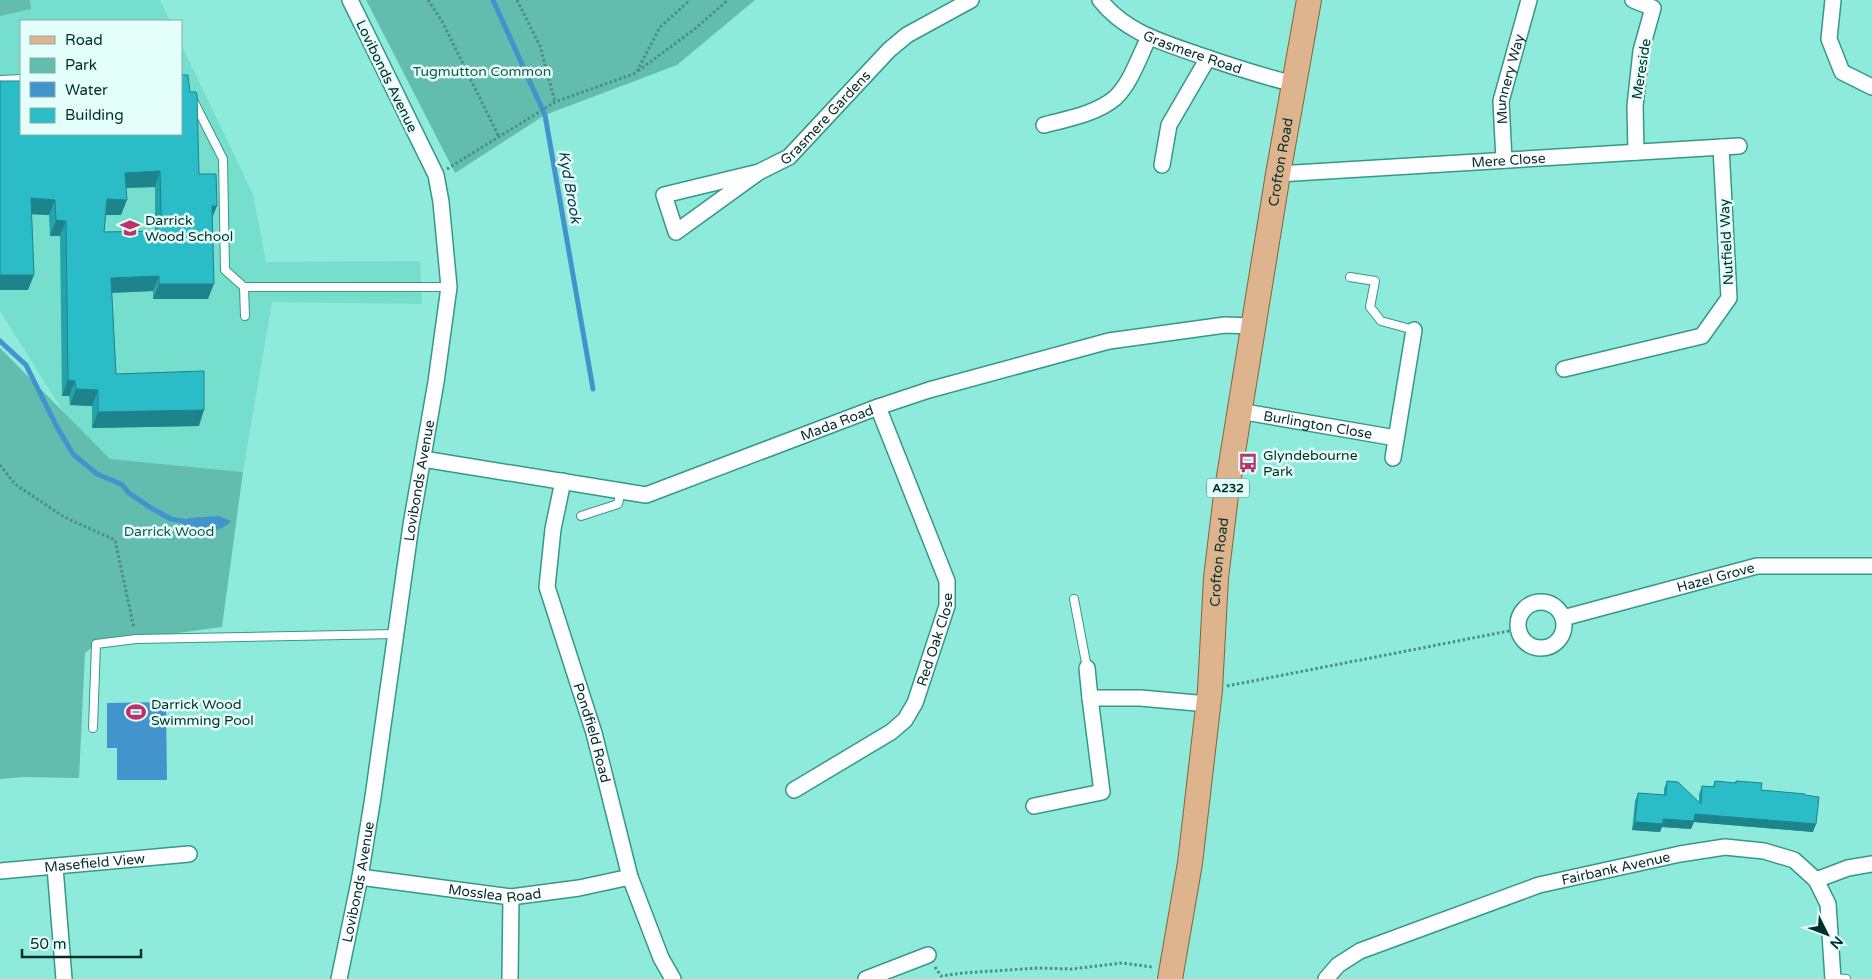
<svg xmlns="http://www.w3.org/2000/svg" width="1872" height="979" font-family="'Varela Round',sans-serif">
<style>
.built{fill:#76decd}
.green{fill:#62bdaf}
.water{fill:#4393cc}
.lines{fill:none;stroke-linecap:round;stroke-linejoin:round}
.stream{stroke:#4393cc;stroke-width:5}
.service-casing{stroke:#36978a;stroke-width:10}
.minor-casing{stroke:#36978a;stroke-width:18}
.primary-casing{stroke:#826539;stroke-width:26}
.path{stroke:#4a8e84;stroke-width:3;stroke-dasharray:2.5 2.5;stroke-linecap:butt}
.service{stroke:#fff;stroke-width:8}
.minor{stroke:#fff;stroke-width:15}
.primary{stroke:#ddb48d;stroke-width:24}
.wall{fill:#25a3ab;fill-rule:evenodd}
.shaded-wall{fill:#1e848b}
.building{fill:#2bbdc7;stroke:#1e848b;fill-rule:evenodd}
.labels{text-anchor:middle;stroke-width:5;stroke-linejoin:round;paint-order:stroke}
.shield{fill:#e4fef9;stroke:#476c67;stroke-width:1}
.shield-label{font-size:12px;font-weight:bold;fill:#042e29}
.street-label{font-size:14px;fill:#042e29;stroke:#e4fef9}
.park-label{font-size:14px;fill:#1f554d;stroke:#e4fef9}
.poi-label{font-size:14px;fill:#042e29;stroke:#e4fef9;text-anchor:start}
.water-label{font-size:15px;font-style:italic;fill:#11334b;stroke:#e4fef9}
</style>
<rect width="100%" height="100%" fill="#8eebdc"/>
<path class="built" d="M0 0H160L170 21H21V134H181V44L253 194 266 262 420 261 422 304 272 302 243 472 161 464 96 460 59 405 0 311Z"/>
<path class="green" d="M0 0H30L31 9 0 16Z
M366 0H755L677 65 545 115 455 173Z
M0 348 110 459 243 472 222 627 96 644 85 653 79 778 24 777 0 779Z"/>
<path class="water" d="M219 516 231 521C221 534 194 534 182 525L183 521 189 518Z
M166 702 167 780H117V748H107V703Z"/>
<g class="lines">
<path class="stream" d="M493 0 545 115 593 389
M0 341 26 365 57 427 73 454 97 474 121 484 129 493 151 508 171 519 188 522"/>
<defs>
<path id="service" d="M0 80 21 79
M193 100 223 159 225 270 244 287H449
M1350 277 1375 281 1370 307 1381 321 1414 330
M244 287 245 316
M581 516 618 504 621 491
M1074 599 1087 668
M93 728 96 644 136 639 396 634
M1833 978 1846 979"/>
<g id="minor">
<path id="s1" d="M1100 0C1125 32 1162 42 1199 55 1231 66 1262 76 1294 84"/>
<path d="M1633 0 1653 8 1641 51 1635 106 1636 152"/>
<path d="M1833 0 1829 39 1842 72 1872 87"/>
<path d="M1044 125C1067 119 1096 114 1115 98 1131 83 1139 57 1149 37"/>
<path id="s2" d="M1504 160 1501 101 1529 0"/>
<path d="M1162 165 1169 125 1208 58"/>
<path id="s3" d="M759 172 664 195 676 232 759 172 789 157 889 50 907 35 971 0"/>
<path id="s4" d="M1278 174 1739 146"/>
<path d="M1564 369 1702 336 1729 298 1721 147"/>
<path id="s5" d="M1239 411 1396 438"/>
<path d="M1393 458 1414 330"/>
<path id="s6" d="M423 459 646 495 878 407 929 390 1109 341 1225 325 1253 326"/>
<path id="s7" d="M563 481 553 529 547 587 594 733 630 877 661 958 673 979"/>
<circle cx="1541" cy="625" r="23"/>
<path id="s8" d="M1563 618 1757 566H1872"/>
<path d="M1087 668 1090 698H1140L1208 704"/>
<path id="s9" d="M794 790 891 732 905 720 915 703 947 606V581L878 407"/>
<path d="M1034 806 1102 792 1090 698"/>
<path d="M55 867 64 979"/>
<path id="s10" d="M0 871 189 854"/>
<path id="s11" d="M360 877 511 897 579 888 630 877"/>
<path d="M1816 880 1848 868 1872 864"/>
<path id="s12" d="M339 979 360 877 373 797 411 525 436 382 449 287 441 202 436 175 350 0"/>
<path d="M510 979 511 897"/>
<path d="M866 979 928 955"/>
<path id="s13" d="M1326 979 1338 965 1360 951 1539 885 1680 854 1725 847 1764 851 1794 860 1816 880 1828 904 1833 979"/>
</g>
<g id="primary">
<path id="s14" d="M1170 979 1190 863 1210 690 1216 578 1226 495 1278 174 1309 0"/>
</g>
</defs>
<use href="#service" class="service-casing"/>
<use href="#minor" class="minor-casing"/>
<use href="#primary" class="primary-casing"/>
<path class="path" d="M428 0 442 21 499 137
M517 0 540 46 555 102
M638 71 696 28 728 0
M447 169 555 102 636 73 660 27 690 0
M0 465 15 484 64 517 115 540 134 628
M1227 686 1519 629
M935 967 941 976 963 973 1038 968 1072 969 1122 963 1152 967"/>
<use href="#service" class="service"/>
<use href="#minor" class="minor"/>
<use href="#primary" class="primary"/>
</g>
<path class="wall" d="M0 81 199 174 212 218 208 299H153V291L112 293 116 374 199 426 92 428V406L70 405 69 396H62L60 236H50L49 215 32 214 28 290ZM155 187V231L104 232 106 215H121L126 188Z
M1667 781 1699 802V794L1702 786H1713L1715 781 1735 783 1736 781 1761 790 1813 832 1694 822 1691 829 1662 827 1660 832 1632 830 1635 801 1638 793 1664 795V789Z"/>
<path class="shaded-wall" d="M160 171 155 187 120 188 125 173Z
M31 198 55 200 49 215 25 214Z
M107 199 127 200 121 215H101Z
M212 206H217L211 221Z
M56 220 66 221 60 236H50Z
M0 275H34L28 290H0Z
M159 276 153 291 106 293 111 278Z
M159 284H214L208 299H153Z
M68 380 75 381 69 396H62Z
M76 389 98 390 92 406 70 405Z
M204 410 199 426 92 428 98 412Z
M1695 814 1816 824 1813 832 1694 822 1691 829 1662 827 1660 832 1632 830 1635 822 1663 819Z"/>
<path class="building" d="M181 75H188L190 92H196L197 94 199 174H216L217 206H212L214 284H159V276L111 278 116 374 204 371V410L98 412V390L76 389 75 381 68 380 66 221 56 220 55 200 31 198 34 275H0V81H21V134H181ZM160 171 161 213 158 231 104 232 107 199 127 200 125 173Z
M1667 781 1678 782 1701 804 1702 786 1714 787 1715 781 1736 783V781L1762 783 1761 790 1805 794V795L1819 797 1816 824 1695 814 1694 821 1663 819V824L1635 822 1638 793 1666 795Z"/>
<defs>
<symbol id="school-bare" viewBox="-9 -9 18 18"><path d="M0-5L7-2L0 1L-7-2ZM-4 1L0 2.5L4 1V4Q0 6-4 4Z" fill="#be3267" stroke="#e4fef9" stroke-width="2.5" paint-order="stroke"/></symbol>
<symbol id="bus-bare" viewBox="-9 -9 18 18"><path d="M-5-6H5V4H4V6H2V4H-2V6H-4V4H-5ZM-3.5-4V0h7V-4ZM-3.5 1.2v1.5H-2V1.2ZM2 1.2v1.5H3.5V1.2Z" fill="#be3267" stroke="#e4fef9" stroke-width="2.5" paint-order="stroke"/></symbol>
<symbol id="stadium-bare" viewBox="-9 -9 18 18"><path d="M0-5a6.5 5 0 1 0 0 10a6.5 5 0 1 0 0-10ZM-3.5-1.8h7v3.6h-7Z" fill="#be3267" stroke="#e4fef9" stroke-width="2.5" paint-order="stroke"/></symbol>
</defs>
<g fill-rule="evenodd">
<use href="#school-bare" x="116" y="214" width="28" height="28"/>
<use href="#bus-bare" x="1234" y="449" width="28" height="28"/>
<use href="#stadium-bare" x="122" y="698" width="28" height="28"/>
</g>
<g class="labels">
<rect class="shield" x="1207" y="478.5" width="42" height="19" rx="4"/>
<g class="shield-label">
<text x="1228" y="492">A232</text>
</g>
<g class="street-label">
<text dy="5" stroke="none"><textPath href="#s1" startOffset="108">Grasmere Road</textPath></text>
<text transform="translate(1641 69) rotate(-81)" y="5">Mereside</text>
<text transform="translate(387 76) rotate(64)" y="5">Lovibonds Avenue</text>
<text dy="5" stroke="none"><textPath href="#s2" startOffset="82">Munnery Way</textPath></text>
<text dy="5" stroke="none"><textPath href="#s3" startOffset="326">Grasmere Gardens</textPath></text>
<text dy="5" stroke="none"><textPath href="#s4" startOffset="231">Mere Close</textPath></text>
<text dy="5" stroke="none"><textPath href="#s14" startOffset="825">Crofton Road</textPath></text>
<text transform="translate(1726 242) rotate(-93)" y="5">Nutfield Way</text>
<text dy="5" stroke="none"><textPath href="#s6" startOffset="430">Mada Road</textPath></text>
<text dy="5" stroke="none"><textPath href="#s5" startOffset="80">Burlington Close</textPath></text>
<text dy="5" stroke="none"><textPath href="#s12" startOffset="505">Lovibonds Avenue</textPath></text>
<text dy="5" stroke="none"><textPath href="#s14" startOffset="420">Crofton Road</textPath></text>
<text dy="5" stroke="none"><textPath href="#s8" startOffset="158">Hazel Grove</textPath></text>
<text dy="5" stroke="none"><textPath href="#s9" startOffset="218">Red Oak Close</textPath></text>
<text dy="5" stroke="none"><textPath href="#s7" startOffset="260">Pondfield Road</textPath></text>
<text dy="5" stroke="none"><textPath href="#s10" startOffset="95">Masefield View</textPath></text>
<text dy="5" stroke="none"><textPath href="#s13" startOffset="314">Fairbank Avenue</textPath></text>
<text dy="5" stroke="none"><textPath href="#s12" startOffset="99">Lovibonds Avenue</textPath></text>
<text dy="5" stroke="none"><textPath href="#s11" startOffset="136">Mosslea Road</textPath></text>
</g>
<g class="park-label">
<text x="482" y="76">Tugmutton Common</text>
<text x="169" y="536">Darrick Wood</text>
</g>
<g class="poi-label">
<text x="145" y="225">Darrick<tspan x="145" dy="16">Wood School</tspan></text>
<text x="1263" y="460">Glyndebourne<tspan x="1263" dy="16">Park</tspan></text>
<text x="151" y="709">Darrick Wood<tspan x="151" dy="16">Swimming Pool</tspan></text>
</g>
<g class="water-label">
<text transform="translate(570 187) rotate(80)" y="5">Kyd Brook</text>
</g>
</g>
<rect x="20" y="20" width="162" height="115" fill="#e4fef9" stroke="#8aaba6"/>
<rect x="30" y="36" width="25" height="8" fill="#ddb48d" stroke="#8aaba6"/>
<text x="65" y="45" font-size="15" fill="#042e29">Road</text>
<rect x="30" y="58" width="25" height="15" fill="#62bdaf" stroke="#8aaba6"/>
<text x="65" y="70" font-size="15" fill="#042e29">Park</text>
<rect x="30" y="82" width="25" height="15" fill="#4393cc" stroke="#8aaba6"/>
<text x="65" y="95" font-size="15" fill="#042e29">Water</text>
<rect x="30" y="108" width="25" height="15" fill="#2bbdc7" stroke="#8aaba6"/>
<text x="65" y="120" font-size="15" fill="#042e29">Building</text>
<g transform="translate(1827 934) rotate(132)" stroke="#e4fef9" stroke-width="4" paint-order="stroke">
<path d="M0-4L9 19L0 12L-9 19Z" fill="#042e29"/>
<text y="-8" font-size="14" font-weight="bold" text-anchor="middle" fill="#042e29">N</text>
</g>
<path d="M22 949v8h119v-8" fill="none" stroke="#042e29" stroke-width="2.5"/>
<text x="30" y="949" font-size="15" fill="#042e29" stroke="#e4fef9" stroke-width="4" paint-order="stroke">50 m</text>
</svg>
